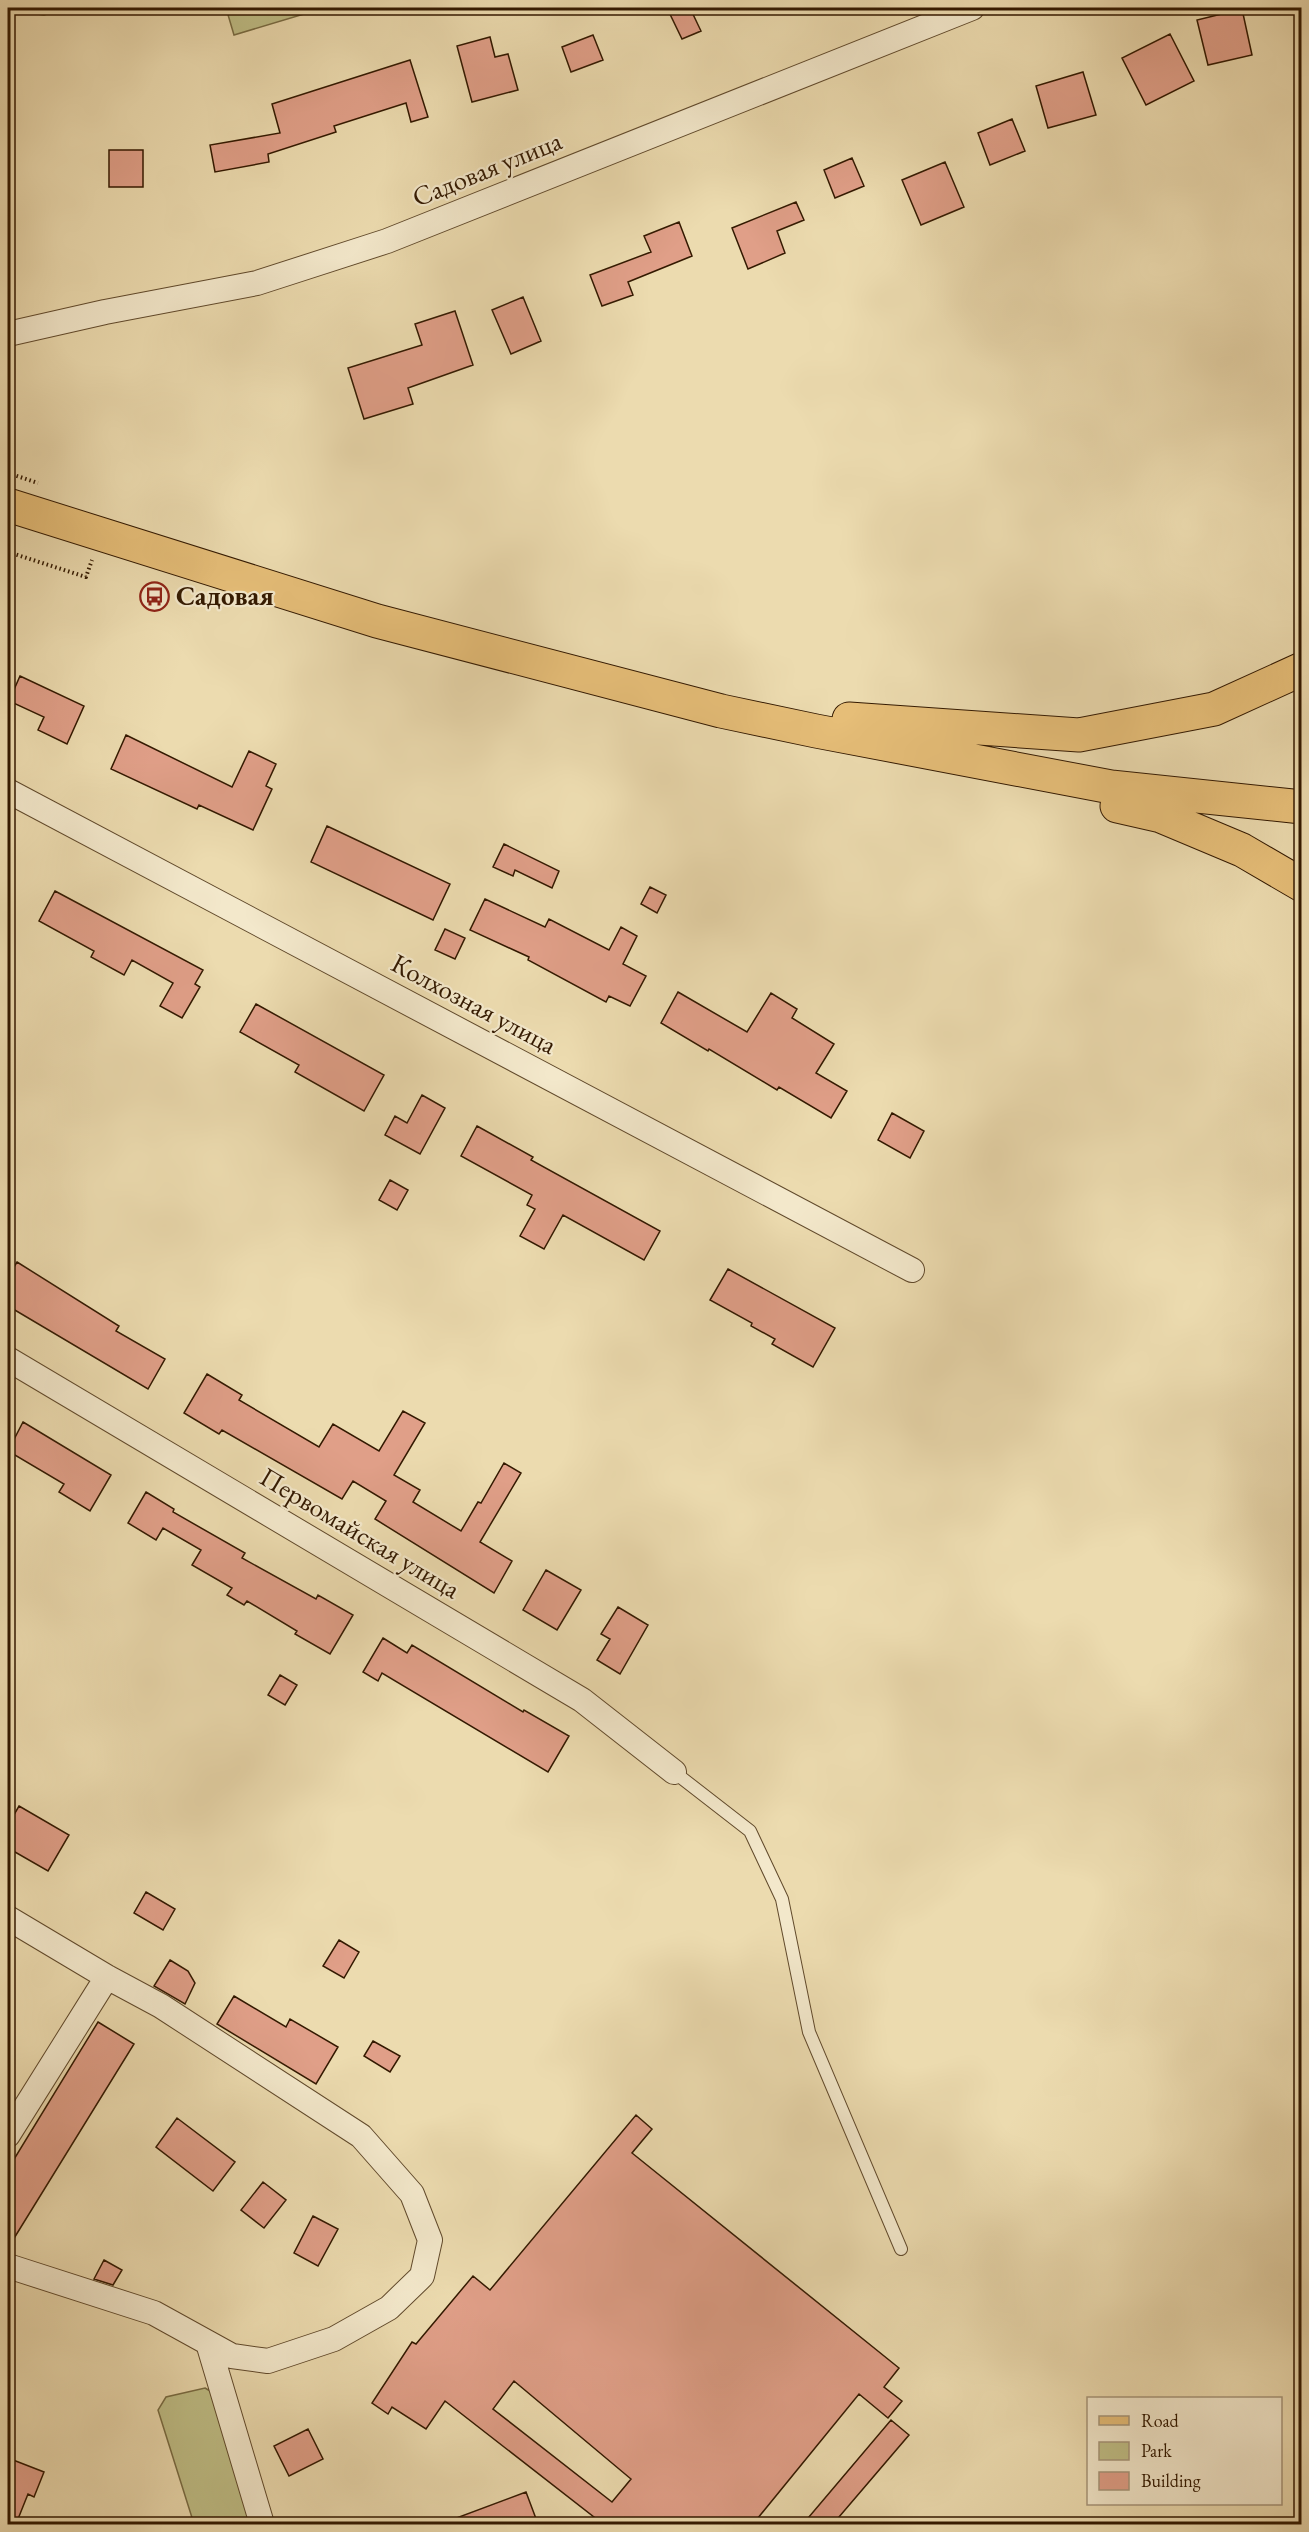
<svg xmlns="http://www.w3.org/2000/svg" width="1309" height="2532" font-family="'EB Garamond',serif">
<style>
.green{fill:#bfbe86;stroke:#796c43;stroke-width:1.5}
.building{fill:#e09f88;stroke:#331900;stroke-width:1.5;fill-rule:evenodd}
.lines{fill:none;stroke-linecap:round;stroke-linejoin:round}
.service-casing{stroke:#614a2c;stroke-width:14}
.minor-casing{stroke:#614a2c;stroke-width:26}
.primary-casing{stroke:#331900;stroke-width:35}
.path{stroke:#331900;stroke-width:4;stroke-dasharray:1.5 3;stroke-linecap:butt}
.service{stroke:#f3e8cb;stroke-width:12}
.minor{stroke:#f3e8cb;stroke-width:24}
.primary{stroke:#e6be78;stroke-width:33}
.labels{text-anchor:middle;stroke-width:4.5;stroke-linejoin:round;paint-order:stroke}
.street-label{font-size:27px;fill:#331900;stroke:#f3e8cb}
.poi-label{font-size:27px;font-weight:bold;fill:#331900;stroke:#f3e8cb;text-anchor:start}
</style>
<rect width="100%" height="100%" fill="#ecdbaf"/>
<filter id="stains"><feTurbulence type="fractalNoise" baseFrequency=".00333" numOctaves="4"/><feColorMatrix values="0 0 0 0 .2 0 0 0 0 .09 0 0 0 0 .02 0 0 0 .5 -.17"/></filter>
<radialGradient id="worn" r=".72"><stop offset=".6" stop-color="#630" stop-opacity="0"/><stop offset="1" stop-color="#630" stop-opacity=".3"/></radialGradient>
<path class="green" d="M8 8H67L44 15 8 10Z
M226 8H324L234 35Z
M205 2388 217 2395 258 2524H194L158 2410 166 2397Z"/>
<path class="building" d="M667 8H690L701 31 682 39Z
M1242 9 1252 55 1208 65 1197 20Z
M1170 34 1194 81 1146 105 1122 58Z
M593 35 603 60 571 72 562 47Z
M490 37 495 57 508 54 518 90 472 102 457 46Z
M410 60 428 117 411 122 406 103 334 126 336 132 268 154 269 162 215 172 210 145 280 133 272 104Z
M1083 72 1096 115 1048 128 1036 86Z
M1012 119 1025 151 990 165 978 133Z
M109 150H143V187H109Z
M852 158 864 186 835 198 824 170Z
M945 162 964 207 921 225 902 180Z
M796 202 804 220 777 231 785 253 748 269 732 228Z
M679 222 692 256 628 282 633 295 602 306 590 275 651 252 644 236Z
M523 297 541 341 511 354 492 310Z
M455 311 473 365 408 388 413 404 364 419 348 368 422 345 415 324Z
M20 676 84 706 67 744 38 730 44 717 9 701Z
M126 735 232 787 249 751 276 764 266 786 272 789 253 830 199 805 197 809 111 769Z
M327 826 450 884 433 920 311 862Z
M504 844 559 871 552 888 515 870 513 876 493 867Z
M650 887 666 895 657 913 641 904Z
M55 891 203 970 195 984 200 987 182 1018 160 1006 173 983 132 960 124 975 91 957 94 951 39 921Z
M485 899 545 927 549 919 609 950 621 927 637 936 623 964 646 976 630 1006 609 996 606 1002 528 960 529 957 470 930Z
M445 929 465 938 455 959 435 950Z
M678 992 747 1032 771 993 797 1009 792 1018 834 1044 816 1073 847 1091 831 1118 779 1087 777 1090 709 1049 708 1051 661 1023Z
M256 1004 384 1075 364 1111 295 1072 299 1065 240 1032Z
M422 1095 445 1108 420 1154 385 1135 395 1116 407 1123Z
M892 1113 924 1131 910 1158 878 1140Z
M477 1126 533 1157 531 1160 660 1231 644 1260 563 1215 544 1249 520 1236 535 1209 527 1205 532 1195 461 1156Z
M390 1180 408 1190 397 1210 379 1200Z
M17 1262 119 1326 116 1331 165 1359 148 1389 8 1306V1277Z
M728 1269 835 1328 813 1367 772 1344 775 1339 751 1326 752 1323 710 1300Z
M207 1374 242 1395 239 1400 319 1447 333 1424 379 1451 403 1411 425 1423 394 1475 420 1490 413 1502 461 1531 478 1502 481 1503 504 1463 521 1473 480 1542 512 1561 494 1593 375 1519 386 1501 353 1481 342 1499 222 1430 219 1434 184 1413Z
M23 1422 111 1475 90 1511 59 1492 64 1484 8 1451Z
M146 1492 174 1509 173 1512 245 1553 242 1558 316 1599 318 1595 353 1615 330 1654 295 1634 297 1631 247 1601 244 1605 227 1595 232 1588 192 1565 201 1550 163 1528 156 1540 128 1523Z
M546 1570 581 1590 557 1630 523 1610Z
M618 1607 648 1625 620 1674 597 1660 610 1639 601 1634Z
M383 1638 407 1653 412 1645 523 1712 524 1710 569 1736 548 1772 382 1673 378 1681 363 1672Z
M280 1675 297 1685 285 1705 268 1695Z
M19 1806 69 1835 48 1871 8 1848V1825Z
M146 1892 175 1909 163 1930 134 1913Z
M339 1940 359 1952 344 1978 323 1966Z
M170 1960 188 1971 195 1983 185 2004 154 1986Z
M234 1996 286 2027 290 2019 338 2047 316 2084 217 2024Z
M98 2022 134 2044 8 2248V2169Z
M373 2041 400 2056 390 2072 364 2056Z
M636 2115 652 2129 632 2153 899 2368 884 2387 902 2401 888 2418 859 2394 753 2524H603L445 2401 426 2429 392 2407 388 2414 372 2403 412 2342 416 2344 473 2276 490 2290ZM514 2381 631 2479 612 2502 493 2409Z
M177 2118 235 2162 213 2191 156 2147Z
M263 2182 286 2200 264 2228 241 2210Z
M313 2216 338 2229 318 2266 294 2253Z
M104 2260 122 2270 113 2285 94 2279Z
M891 2420 909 2435 833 2524H803Z
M308 2429 323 2459 289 2476 274 2446Z
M8 2458 44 2472 34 2497 28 2494 16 2524H8Z
M526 2492 538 2524H443V2523Z"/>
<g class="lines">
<defs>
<path id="service" d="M674 1772 750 1831 782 1899 809 2032 901 2249"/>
<path id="minor" d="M8 334 105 312 257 283 387 241 972 8
M8 791 912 1270
M8 1359 582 1700 674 1772
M8 1918 107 1977 161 2006 361 2136 412 2194 430 2240 422 2276 389 2308 334 2339 268 2361 232 2356 154 2313 8 2266
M8 2135 107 1977
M208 2343 262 2524"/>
<path id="primary" d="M8 505 377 621 721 711 816 731 1111 787 1302 807
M849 719 1079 735 1214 709 1302 669
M1117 806 1161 816 1242 850 1302 885"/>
</defs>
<use href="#service" class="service-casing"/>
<use href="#minor" class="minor-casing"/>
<use href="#primary" class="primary-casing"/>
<path class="path" d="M8 473 38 483
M8 552 86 577 92 560"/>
<use href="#service" class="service"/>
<use href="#minor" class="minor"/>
<use href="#primary" class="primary"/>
</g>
<defs>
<symbol id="bus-ring" viewBox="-11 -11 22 22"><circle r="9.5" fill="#f3e8cb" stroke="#8f2418" stroke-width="1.5"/><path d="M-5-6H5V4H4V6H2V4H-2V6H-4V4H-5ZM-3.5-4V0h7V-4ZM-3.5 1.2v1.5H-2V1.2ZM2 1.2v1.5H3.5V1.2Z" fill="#8f2418"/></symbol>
</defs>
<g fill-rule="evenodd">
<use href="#bus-ring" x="138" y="580" width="33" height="33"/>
</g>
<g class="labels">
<g class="street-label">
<text transform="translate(487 169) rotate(-22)" y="9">Садовая улица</text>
<text transform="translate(474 1004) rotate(28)" y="9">Колхозная улица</text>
<text transform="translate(360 1533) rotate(31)" y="9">Первомайская улица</text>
</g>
<g class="poi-label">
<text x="176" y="605">Садовая</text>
</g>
</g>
<rect width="1309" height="2532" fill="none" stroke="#ecdbaf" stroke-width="30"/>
<rect x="9" y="9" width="1291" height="2514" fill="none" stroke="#331900" stroke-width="3"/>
<rect x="15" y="15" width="1279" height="2502" fill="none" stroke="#331900" stroke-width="1.5"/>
<rect x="1087" y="2397" width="195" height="108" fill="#f3e8cb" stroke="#a6957a" stroke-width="1.5"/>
<rect x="1099" y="2416" width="30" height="9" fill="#e6be78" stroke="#a6957a" stroke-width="1.5"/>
<text x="1141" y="2427" font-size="18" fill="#331900">Road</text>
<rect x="1099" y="2442" width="30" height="18" fill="#bfbe86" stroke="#a6957a" stroke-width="1.5"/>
<text x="1141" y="2457" font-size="18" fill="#331900">Park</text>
<rect x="1099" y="2472" width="30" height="18" fill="#e09f88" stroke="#a6957a" stroke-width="1.5"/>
<text x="1141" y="2487" font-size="18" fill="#331900">Building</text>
<rect width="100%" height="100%" filter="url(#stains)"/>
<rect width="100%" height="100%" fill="url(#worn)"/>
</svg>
